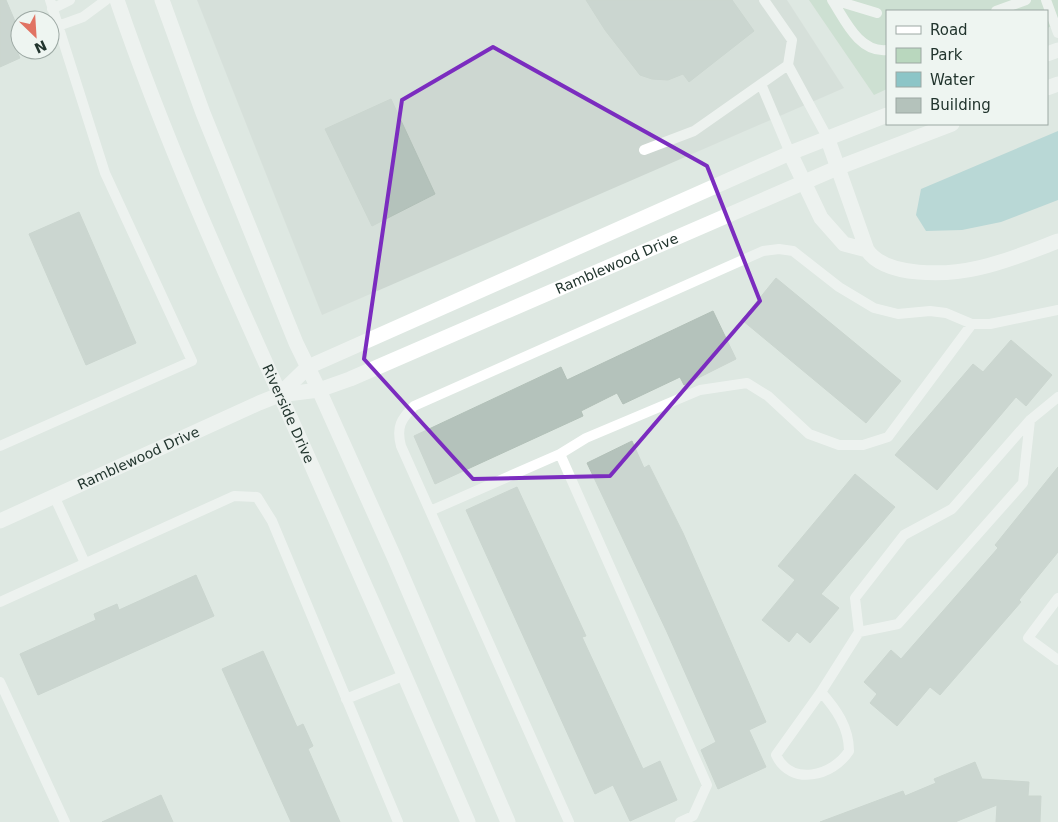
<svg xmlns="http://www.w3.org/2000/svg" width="1058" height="822" font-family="'DejaVu Sans',sans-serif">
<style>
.built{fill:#cdd7d1}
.green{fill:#b9d7be}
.water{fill:#8cc5c7}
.building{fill:#b4c2bb;stroke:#b2c0b8}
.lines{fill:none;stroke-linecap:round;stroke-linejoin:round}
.service{stroke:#fff;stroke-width:10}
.minor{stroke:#fff;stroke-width:15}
.tertiary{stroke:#fff;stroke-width:15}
.marked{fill:none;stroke:#7b2cbf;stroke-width:4;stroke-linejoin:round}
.labels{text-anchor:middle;stroke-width:4;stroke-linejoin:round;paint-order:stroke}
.street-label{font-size:14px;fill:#22352e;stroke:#eef5f1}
</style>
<rect width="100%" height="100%" fill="#dee8e2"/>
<path class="built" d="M197 0H787L844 88 322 315Z"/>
<path class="green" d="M809 0H1058V24L1047 28V11H887V89L874 95Z"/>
<path class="water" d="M1058 131V200L1001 222 962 230 926 231 916 215 921 189Z"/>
<path class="building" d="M0 0H6L20 33V44L15 47 20 58 0 67Z
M586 0H732L754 31 689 82 683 74 668 80 652 79 640 75 605 30Z
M391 99 435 194 372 226 325 129Z
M79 212 136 343 86 365 29 234Z
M776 278 901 381 866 423 742 320Z
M713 311 736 359 684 385 680 377 623 404 617 393 581 411 583 416 435 484 414 436 561 367 567 380Z
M1011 340 1052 375 1026 406 1016 397 937 490 895 455 973 364 983 372Z
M632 441 644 468 649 465 683 533 766 722 749 730 766 767 718 789 701 750 716 742 667 632 587 463Z
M1058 467V552L1019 600 1021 602 940 695 930 687 897 726 870 703 877 694 864 682 891 650 901 659 998 548 995 545Z
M855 474 895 507 821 594 839 608 810 643 797 632 789 642 762 620 795 580 778 566Z
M517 487 586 636 582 637 643 769 660 761 677 800 630 821 613 785 595 794 466 510Z
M196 575 214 616 38 695 20 654 96 620 94 614 117 604 119 610Z
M263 651 297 727 303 724 313 746 308 749 340 822H291L222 669Z
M975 762 982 779 1029 782 1028 796H1041L1040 822H996L997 805 955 822H820L903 791 905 796 936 783 934 779Z
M161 795 173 822H102Z"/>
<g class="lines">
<path class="service" d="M764 0 792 40 788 65 827 137
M832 0C845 20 859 53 887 50
M834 0 877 13
M1046 0 1058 33
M52 9 70 0
M996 11 1026 0
M58 26 83 17 106 0
M761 84 790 153
M644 150 694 131 788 65
M0 446 192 361 105 173 50 0
M55 498 85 563
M430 511 560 454
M1058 598 1028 638 1058 660
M0 602 234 496 257 497 272 521 398 822
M859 632 898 624 1023 483 1030 420
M0 682 65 822
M821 692C836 709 849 727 849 751 833 776 791 787 776 755L821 692 859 632 855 598 904 535 952 509 1030 420 1058 397
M346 699 405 675
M569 822 401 446C396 427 401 419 414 406L763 251 779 249 793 251 839 287 874 308 898 314 930 311 946 313 972 324H990L1058 310
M680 822 693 816 707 785 560 454 586 438 700 390 747 383 768 396 809 434 839 445H863L888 437 972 324"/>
<path class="minor" d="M827 137 867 250C886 278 948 275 978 268 1006 262 1032 251 1058 241
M790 153 821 218 844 244 867 250"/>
<g class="tertiary">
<path id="s1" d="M117 0C168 150 235 295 300 439 357 566 413 694 468 822"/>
<path d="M162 0 203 113 296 343 319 390 395 559 508 822"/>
<path d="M1047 54 1058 50"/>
<path d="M1047 88 1058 84"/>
<path d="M279 395 308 367 790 153 887 115"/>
<path id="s2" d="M0 521 259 403 279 395 319 390 350 379 837 168 952 124"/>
</g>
</g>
<path d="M0 0H1058V822H0ZM493 47 707 166 760 301 610 476 473 479 364 359 402 100Z" fill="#dee8e2" fill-opacity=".55" fill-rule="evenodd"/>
<path class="marked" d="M493 47 707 166 760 301 610 476 473 479 364 359 402 100Z"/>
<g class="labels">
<g class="street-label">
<text dy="5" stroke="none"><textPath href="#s2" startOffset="670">Ramblewood Drive</textPath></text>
<text dy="5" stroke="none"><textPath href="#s1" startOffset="448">Riverside Drive</textPath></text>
<text dy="5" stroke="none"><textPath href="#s2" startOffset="152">Ramblewood Drive</textPath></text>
</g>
</g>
<rect x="886" y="10" width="162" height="115" fill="#eef5f1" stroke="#9ca8a3"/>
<rect x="896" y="26" width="25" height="8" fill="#ffffff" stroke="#9ca8a3"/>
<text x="930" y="35" font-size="15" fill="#22352e">Road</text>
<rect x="896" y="48" width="25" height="15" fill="#b9d7be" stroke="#9ca8a3"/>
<text x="930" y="60" font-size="15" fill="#22352e">Park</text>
<rect x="896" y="72" width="25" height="15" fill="#8cc5c7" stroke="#9ca8a3"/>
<text x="930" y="85" font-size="15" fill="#22352e">Water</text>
<rect x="896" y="98" width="25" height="15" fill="#b4c2bb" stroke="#9ca8a3"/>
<text x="930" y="110" font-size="15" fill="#22352e">Building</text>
<g transform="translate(35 35) rotate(155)"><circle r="24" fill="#eef5f1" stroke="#9ca8a3"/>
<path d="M0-4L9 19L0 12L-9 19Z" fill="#e17363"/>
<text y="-8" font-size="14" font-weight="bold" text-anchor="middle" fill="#22352e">N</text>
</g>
</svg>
